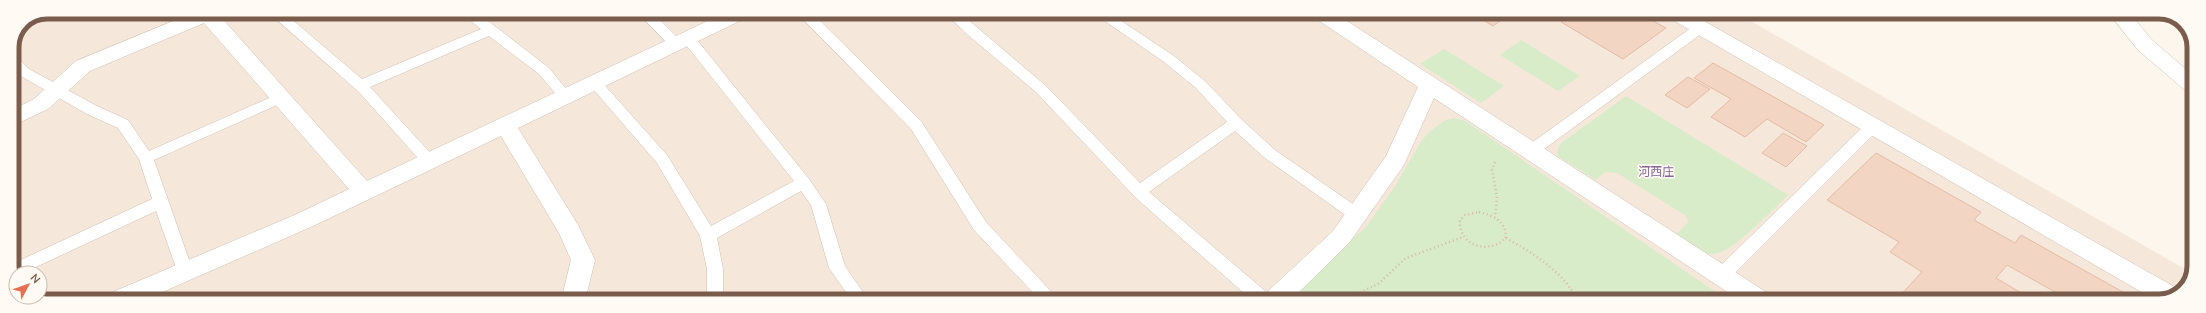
<svg xmlns="http://www.w3.org/2000/svg" width="2206" height="313" font-family="Mulish,'Noto Sans SC',sans-serif">
<style>
.residential{fill:#f5e8da}
.green{fill:#d8ecc9}
.building{fill:#f3d5c3;stroke:#e6bba3}
.lines{fill:none;stroke-linecap:round;stroke-linejoin:round}
.service-casing{stroke:#d1beb0;stroke-width:1}
.minor-casing{stroke:#d1beb0;stroke-width:1}
.path{stroke:#d9b8a5;stroke-width:2.5;stroke-dasharray:1 3;stroke-linecap:butt}
.service{fill:#fff;fill-rule:evenodd}
.minor{fill:#fff;fill-rule:evenodd}
.labels{text-anchor:middle;stroke-width:3;stroke-linejoin:round;paint-order:stroke}
.quarter-label{font-size:12px;fill:#846695;stroke:#fffaf3}
.rim{fill:none;stroke:#7a5c4d;stroke-width:5}
</style>
<rect width="100%" height="100%" fill="#fdf6ec"/>
<path class="residential" d="M47 12H1735L2192 273 2182 292 2159 301H42L35 297H40V273H16V278L12 271V47L22 22Z"/>
<path class="green" d="M1521 40 1580 76 1558 91 1500 55Z
M1444 49 1504 86 1481 103 1420 64Z
M1626 96 1788 195C1773 209 1733 253 1714 254 1700 255 1687 241 1677 234L1688 222 1685 215 1617 173 1605 172 1596 180 1559 157 1557 152 1560 144Z
M1453 118 1464 120 1729 301H1279L1366 227 1395 186 1422 140 1429 132 1444 121Z"/>
<path class="building" d="M1470 12H1513L1493 26Z
M1576 12H1637L1666 28 1623 59 1561 22Z
M1713 63 1824 125 1806 142 1767 119 1745 137 1711 117 1731 99 1694 78Z
M1688 77 1710 89 1687 108 1665 95Z
M1783 133 1807 146 1786 167 1762 153Z
M1876 153 1981 212 1974 220 2015 243 2021 235 2139 301H2071L2007 265 1996 278 2035 301H1895L1922 272 1890 252 1899 242 1827 200Z"/>
<g class="lines">
<defs>
<path id="service" d="M268 12H283L362 79 481 29 460 12H476L496 27 549 68 572 96 570 99H560L539 74 489 36 370 87 434 157 437 161 434 165 429 166 424 165 360 93Z
M637 12H652L681 41 683 44 681 47H671Z
M796 12H811L921 121 986 222 1060 301H1041L974 230 911 129Z
M944 12H959L1046 86 1140 183 1227 122 1196 88 1164 62 1092 12H1108L1174 56 1206 82 1241 119 1275 150 1363 211 1365 215 1363 219 1357 221 1351 219 1265 158 1235 131 1149 192 1271 296 1273 301H1253L1137 199 1036 92 968 35Z
M1700 24 1707 28 1705 31 1536 155 1531 156 1526 155 1524 151 1526 147 1695 25Z
M688 34 693 35 809 179 826 204 845 266 869 301H852L829 268 811 205 801 191 717 238 723 269V301H707V269L700 236 657 163 587 82 589 79H599L667 155 711 226 794 181 683 41 681 38Z
M12 55 17 57 29 69 97 106 128 120 149 151 276 95H286L288 98 286 101 154 160 193 271 191 276 185 277 179 276 156 211 23 273H16L15 276 12 264 152 199 139 159 118 128 87 114 19 75 12 68Z
M1873 121 1878 122 1880 126 1878 130 1727 281 1721 282 1715 281 1713 276 1715 271 1868 122Z"/>
<path id="minor" d="M195 12H223L220 16 367 181 727 12H753L750 16 518 128 578 225 595 260 585 301H561L571 260 559 233 501 136 313 226 142 301H105L108 294 297 214 349 189 204 23 90 71 48 109 12 126V110L34 99 76 61Z
M1309 12H1333L1769 294 1772 301H1741L1434 98 1404 165 1349 243 1290 301H1262L1265 294 1333 231 1386 156 1418 87 1312 16Z
M1663 12H1688L2180 290 2181 293 2157 301 1666 16Z
M2108 12H2129L2152 40 2194 76V94L2187 92 2138 50Z"/>
</defs>
<use href="#service" class="service-casing"/>
<use href="#minor" class="minor-casing"/>
<path class="path" d="M1495 162 1492 170 1497 197 1495 217
M1479 212C1494 216 1506 221 1506 238 1489 255 1458 246 1460 220L1465 215Z
M1506 238C1534 254 1563 271 1578 301
M1322 296 1336 300 1346 299 1378 284 1406 258 1463 237"/>
<use href="#service" class="service"/>
<use href="#minor" class="minor"/>
</g>
<g class="labels">
<g class="quarter-label">
<text x="1656" y="176">河西庄</text>
</g>
</g>
<path d="M0 0H2206V313H0ZM47 19H2159A28 28 0 0 1 2187 47V266A28 28 0 0 1 2159 294H47A28 28 0 0 1 19 266V47A28 28 0 0 1 47 19Z" fill="#fffaf3" fill-rule="evenodd"/>
<path class="rim" d="M47 19H2159A28 28 0 0 1 2187 47V266A28 28 0 0 1 2159 294H47A28 28 0 0 1 19 266V47A28 28 0 0 1 47 19Z"/>
<g transform="translate(28 285) rotate(49)"><circle r="19" fill="#fffaf3" stroke="#cabbb1"/>
<path d="M0-3L7 15L0 10L-7 15Z" fill="#e76f51"/>
<text y="-6" font-size="11" font-weight="bold" text-anchor="middle" fill="#7a5c4d">N</text>
</g>
</svg>
